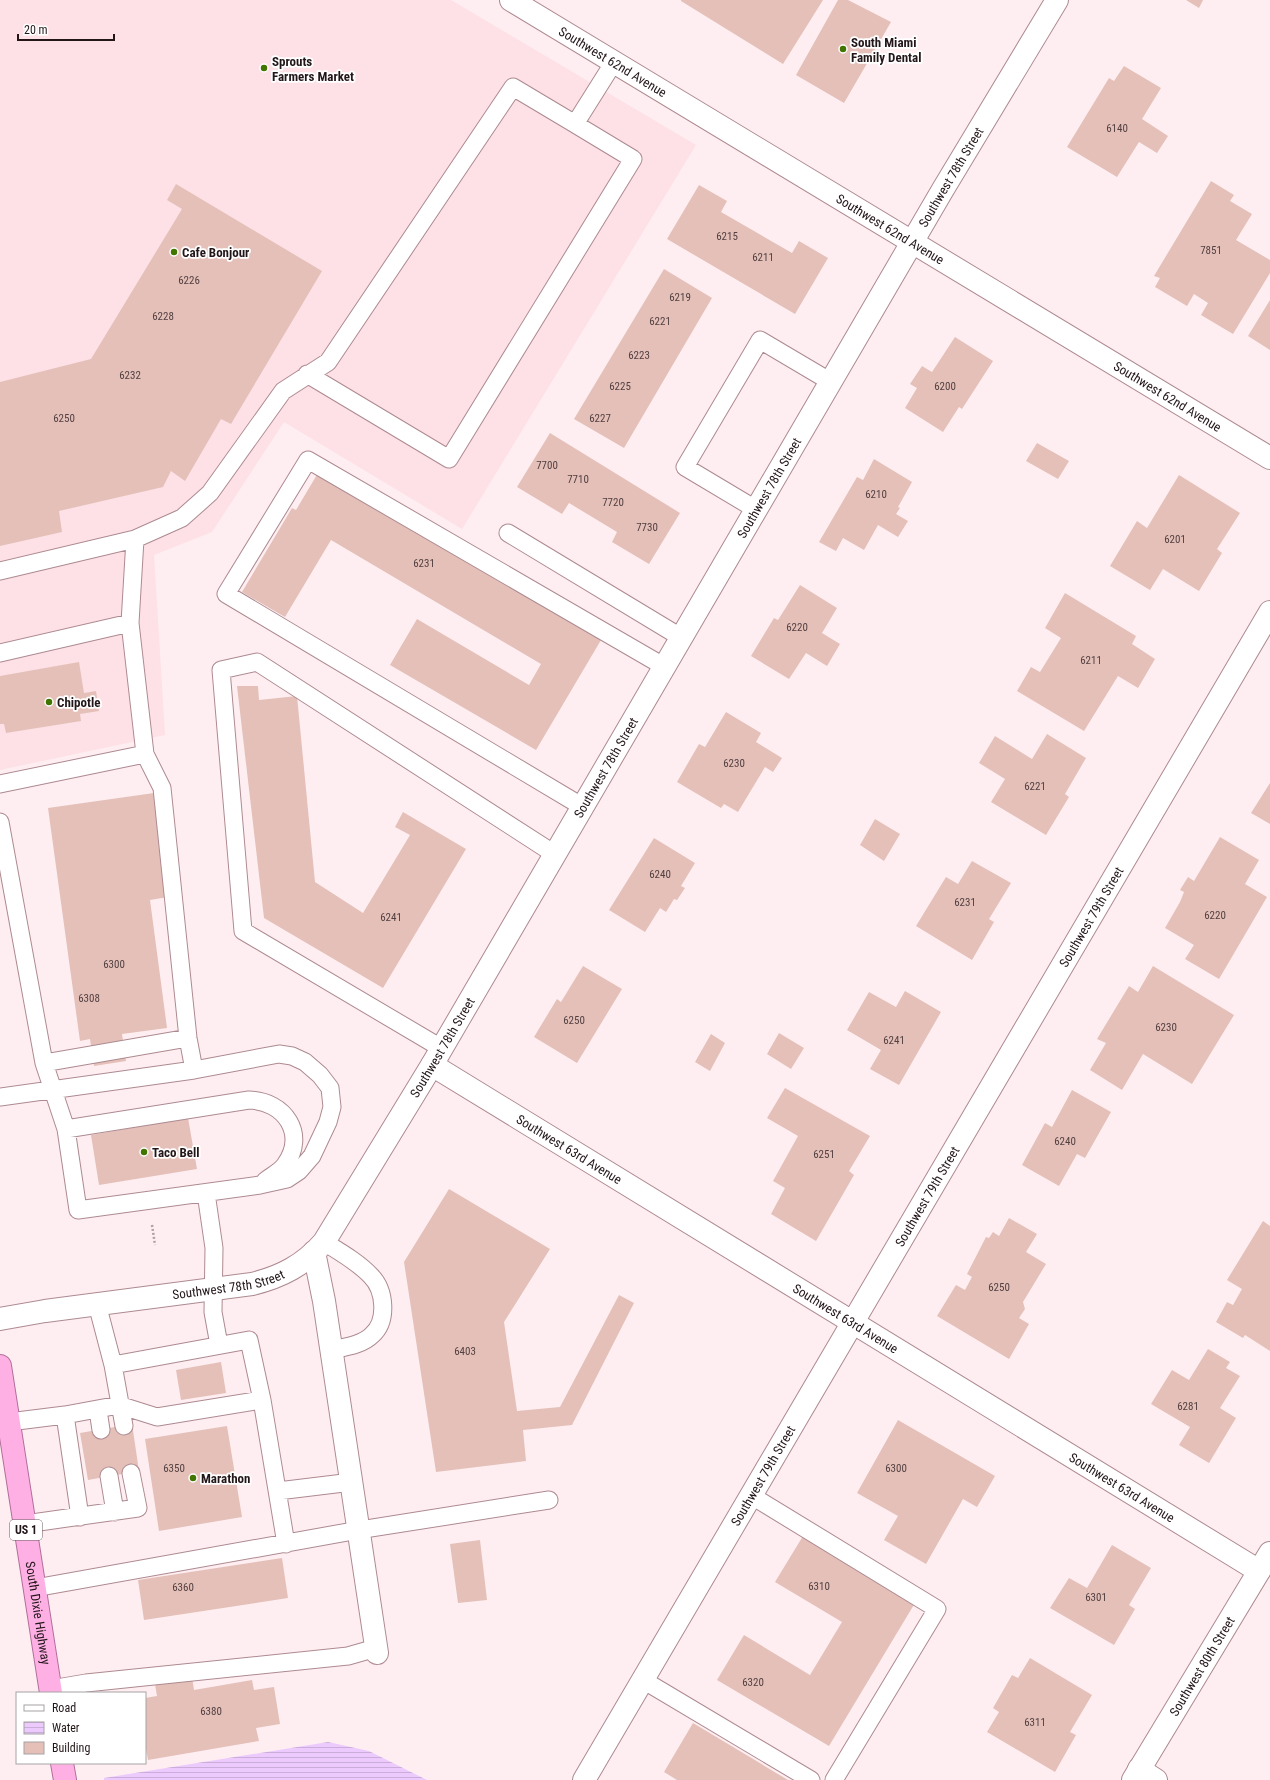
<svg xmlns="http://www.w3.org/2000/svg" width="1270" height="1780" font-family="'Roboto Condensed',sans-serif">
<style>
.built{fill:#fde1e6}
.water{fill:url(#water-rules)}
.building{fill:#e4c0b9}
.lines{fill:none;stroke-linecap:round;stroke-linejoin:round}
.service-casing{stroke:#ad8a91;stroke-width:19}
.minor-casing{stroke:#ad8a91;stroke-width:24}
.tertiary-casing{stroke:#ad8a91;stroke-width:24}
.trunk-casing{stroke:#b16d99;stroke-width:24}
.path{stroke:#afa0a3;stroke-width:2.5;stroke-dasharray:2 2;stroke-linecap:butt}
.service{stroke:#fff;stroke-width:17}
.minor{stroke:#fff;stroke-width:22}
.tertiary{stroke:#fff;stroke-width:22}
.trunk{stroke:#feb0e4;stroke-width:22}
.poi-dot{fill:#427500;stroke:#fff;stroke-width:1.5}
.labels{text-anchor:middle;stroke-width:3.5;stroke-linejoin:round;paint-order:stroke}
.number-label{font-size:11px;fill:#534041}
.shield{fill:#fff;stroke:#655c5e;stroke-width:1}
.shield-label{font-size:12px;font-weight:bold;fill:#231619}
.poi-label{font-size:13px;font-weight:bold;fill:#231619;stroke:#fff;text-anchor:start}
.street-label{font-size:13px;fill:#231619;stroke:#fff}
</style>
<defs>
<pattern id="water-rules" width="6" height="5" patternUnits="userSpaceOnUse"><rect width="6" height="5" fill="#eccafe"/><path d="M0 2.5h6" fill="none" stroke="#caadd9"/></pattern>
</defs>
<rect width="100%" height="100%" fill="#feeef1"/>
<path class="built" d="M0 0H451L696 145 462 529 284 422 212 532 154 555 165 735 0 770Z"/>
<path class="water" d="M328 1742 369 1751 427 1780H104V1778Z"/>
<path class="building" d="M681 0H823L783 64 681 1Z
M838 0H848L891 22 844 103 796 75Z
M1186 0H1203L1199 8Z
M1124 66 1161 88 1142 119 1168 136 1157 153 1139 142 1117 177 1067 147 1109 78 1114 81Z
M1211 181 1234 195 1230 201 1252 214 1236 240 1270 260V273L1233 334 1201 315 1208 303 1194 294 1187 306 1155 287 1160 278 1154 276Z
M176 184 322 271 231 424 221 419 185 481 171 471 163 487 59 511 62 532 0 546V382L91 359 182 209 167 200Z
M699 185 727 201 721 212 792 253 799 241 828 258 795 314 667 239Z
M664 269 712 298 624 448 574 419Z
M1270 300V350L1248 336Z
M955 337 993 361 962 409 959 407 943 432 905 408 917 388 910 384 922 366 932 372Z
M550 433 680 513 649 564 612 542 617 532 569 503 562 514 517 487Z
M1037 443 1069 461 1058 479 1026 461Z
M874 459 912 482 898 507 900 508 896 514 908 521 898 537 878 525 864 550 843 538 836 551 819 542 857 477 863 480Z
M318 473 601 640 536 750 390 665 417 619 529 685 541 664 331 540 285 617 242 592 292 508 296 510Z
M1179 475 1240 513 1217 549 1222 553 1199 591 1163 569 1150 590 1110 566 1137 521 1147 528Z
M800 585 837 608 822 633 840 644 827 666 806 653 789 679 751 656 774 618 778 620Z
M1065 593 1136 636 1132 644 1155 659 1138 688 1118 676 1084 731 1017 691 1031 667 1040 672 1061 638 1045 628Z
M79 662 84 693 96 691 99 711 80 714 81 721 6 733 4 724H0V676Z
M237 686H258L259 700 297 696 315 882 363 913 410 835 395 827 403 812 466 849 383 988 264 918Z
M726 712 761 733 756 742 782 758 773 772 765 767 738 812 724 804 721 808 677 782 699 744 705 747Z
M1047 734 1086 758 1065 794 1069 797 1046 835 991 802 1005 779 979 763 995 736 1032 759Z
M1270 783V824L1251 813Z
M154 793 168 897 150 900 167 1028 122 1034 126 1061 94 1066 90 1039 80 1041 48 808Z
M875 819 900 834 884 861 860 845Z
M1220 837 1259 860 1245 884 1267 897 1219 979 1185 959 1194 945 1165 928 1180 902 1184 892 1180 890 1188 877 1194 881Z
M654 838 695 863 681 886 685 888 677 900 674 899 666 912 660 908 645 932 609 910Z
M972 861 1011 883 989 919 994 922 972 960 916 926 946 877 958 884Z
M583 966 622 989 577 1063 534 1037 557 999 561 1002Z
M1153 966 1234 1015 1192 1084 1143 1054 1122 1090 1090 1070 1106 1043 1097 1039 1129 986 1138 992Z
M905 991 941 1012 899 1085 870 1069 881 1050 847 1030 869 992 896 1007Z
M779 1033 804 1048 791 1069 767 1054Z
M711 1034 725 1043 710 1071 695 1062Z
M785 1088 870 1136 849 1171 854 1175 816 1241 771 1214 785 1188 773 1181 798 1136 767 1118Z
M1072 1090 1111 1112 1085 1158 1077 1154 1059 1186 1022 1165 1045 1123 1052 1127Z
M188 1118 197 1169 99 1185 91 1135Z
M449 1189 550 1249 504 1322 517 1411 560 1407 619 1295 634 1303 572 1425 523 1430 526 1461 436 1472 404 1262Z
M1009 1218 1037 1234 1026 1252 1046 1264 1023 1302 1025 1309 1019 1318 1029 1324 1009 1359 937 1316 956 1285 965 1290 972 1277 967 1274 986 1237 989 1238 993 1232 999 1236Z
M1263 1221 1270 1226V1351L1245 1335 1243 1338 1216 1322 1227 1302 1233 1305 1242 1289 1227 1280Z
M1208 1349 1230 1362 1226 1368 1240 1376 1220 1408 1236 1418 1209 1463 1179 1445 1190 1427 1151 1404 1172 1370 1189 1380Z
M221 1362 226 1393 181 1400 176 1370Z
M898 1420 995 1476 977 1507 963 1499 926 1564 884 1540 898 1516 857 1493Z
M132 1424 139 1471 88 1480 80 1433Z
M227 1426 242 1517 159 1531 145 1439Z
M803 1536 915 1603 829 1746 717 1680 744 1635 810 1675 842 1622 775 1582Z
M480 1540 487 1600 458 1603 450 1544Z
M1112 1545 1151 1568 1129 1605 1135 1609 1114 1645 1050 1608 1069 1578 1087 1588Z
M282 1558 288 1598 144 1620 138 1580Z
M1030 1658 1092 1695 1070 1732 1076 1735 1055 1772 987 1732 999 1712 993 1708 1012 1675 1018 1678Z
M192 1677 194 1690 252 1680 254 1690 274 1687 280 1724 256 1728 259 1741 148 1760 145 1744V1698L157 1696 155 1684Z
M693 1723 788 1780H677L664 1772Z"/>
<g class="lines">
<defs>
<path id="service" d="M307 374 449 459 633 159 575 124
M757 510 685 467 760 340 831 382
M508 533 682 638
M0 571 135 539
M130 623 135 539 182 518 210 493 283 391 328 362 513 87 575 124 614 62
M0 653 130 623 145 754 0 784
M583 807 226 594 308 460 665 667
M0 822 44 1063 66 1129 78 1210 260 1185 287 1179 299 1171 312 1156 328 1122 332 1107 330 1088 320 1075 305 1062 292 1056 279 1054 194 1070
M441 1048 243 931 221 670 257 662 556 855
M44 1063 188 1038
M0 1097 194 1070 188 1038 162 788 145 754
M66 1129 249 1100C285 1101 307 1134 285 1165 280 1172 271 1176 265 1181
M206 1193 214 1248 213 1312 219 1345
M324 1242C340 1252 358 1262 371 1276 385 1290 388 1321 372 1335 362 1345 345 1347 332 1350
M97 1304 113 1365 124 1426
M113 1365 249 1340 262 1400 286 1544
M98 1410 101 1430
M65 1415 119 1405 157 1417 262 1400
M9 1422 65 1415 80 1517
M109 1476 115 1512
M278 1491 352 1482
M752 1496 937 1609 834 1780
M25 1524 138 1508 131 1473
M35 1588 359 1530 549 1500
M643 1680 811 1780
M51 1689 86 1683 348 1656 376 1648"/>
<g id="minor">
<path id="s1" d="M432 1065 1259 1571"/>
<path d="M314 1252 324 1301 377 1653"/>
<path id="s2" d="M0 1319 45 1311 252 1284C281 1277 304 1265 324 1242L432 1065 942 191 1057 0"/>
<path d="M1139 1769 1156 1780"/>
<path id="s3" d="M584 1780 1270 612"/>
</g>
<g id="tertiary">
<path id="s4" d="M511 0 1270 458"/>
<path id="s5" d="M1133 1780 1270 1553"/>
</g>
<g id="trunk">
<path id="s6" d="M0 1366 51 1693"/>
<path d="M62 1763 65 1780"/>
</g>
</defs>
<use href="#service" class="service-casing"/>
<use href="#minor" class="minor-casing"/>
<use href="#tertiary" class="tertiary-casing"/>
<use href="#trunk" class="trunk-casing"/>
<path class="path" d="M152 1225 155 1245"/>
<use href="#service" class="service"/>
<use href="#minor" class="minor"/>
<use href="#tertiary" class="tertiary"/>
<use href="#trunk" class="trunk"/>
</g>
<g class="poi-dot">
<circle cx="843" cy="49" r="4"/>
<circle cx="264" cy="68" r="4"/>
<circle cx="174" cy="252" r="4"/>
<circle cx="49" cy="702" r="4"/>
<circle cx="144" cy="1152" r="4"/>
<circle cx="193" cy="1478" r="4"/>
</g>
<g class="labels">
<g class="number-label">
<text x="1117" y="132">6140</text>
<text x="727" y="240">6215</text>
<text x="1211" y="254">7851</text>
<text x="763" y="261">6211</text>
<text x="189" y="284">6226</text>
<text x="680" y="301">6219</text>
<text x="163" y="320">6228</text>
<text x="660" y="325">6221</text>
<text x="639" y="359">6223</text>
<text x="130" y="379">6232</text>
<text x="620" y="390">6225</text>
<text x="945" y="390">6200</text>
<text x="64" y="422">6250</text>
<text x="600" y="422">6227</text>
<text x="547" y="469">7700</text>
<text x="578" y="483">7710</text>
<text x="876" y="498">6210</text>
<text x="613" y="506">7720</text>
<text x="647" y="531">7730</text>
<text x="1175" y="543">6201</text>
<text x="424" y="567">6231</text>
<text x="797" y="631">6220</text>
<text x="1091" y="664">6211</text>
<text x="734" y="767">6230</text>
<text x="1035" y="790">6221</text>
<text x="660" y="878">6240</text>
<text x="965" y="906">6231</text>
<text x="1215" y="919">6220</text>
<text x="391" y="921">6241</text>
<text x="114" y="968">6300</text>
<text x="89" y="1002">6308</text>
<text x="574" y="1024">6250</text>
<text x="1166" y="1031">6230</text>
<text x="894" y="1044">6241</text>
<text x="1065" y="1145">6240</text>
<text x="824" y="1158">6251</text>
<text x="999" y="1291">6250</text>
<text x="465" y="1355">6403</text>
<text x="1188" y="1410">6281</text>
<text x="174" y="1472">6350</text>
<text x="896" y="1472">6300</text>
<text x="819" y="1590">6310</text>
<text x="183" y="1591">6360</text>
<text x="1096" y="1601">6301</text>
<text x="753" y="1686">6320</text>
<text x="211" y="1715">6380</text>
<text x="1035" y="1726">6311</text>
</g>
<rect class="shield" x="10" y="1520" width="32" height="20" rx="3"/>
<g class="shield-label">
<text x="26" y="1534">US 1</text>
</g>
<g class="poi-label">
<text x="851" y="47">South Miami<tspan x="851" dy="15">Family Dental</tspan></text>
<text x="272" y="66">Sprouts<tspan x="272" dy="15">Farmers Market</tspan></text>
<text x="182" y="257">Cafe Bonjour</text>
<text x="57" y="707">Chipotle</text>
<text x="152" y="1157">Taco Bell</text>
<text x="201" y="1483">Marathon</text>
</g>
<g class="street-label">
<text dy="5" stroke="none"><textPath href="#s4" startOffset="119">Southwest 62nd Avenue</textPath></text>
<text dy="5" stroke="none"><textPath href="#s2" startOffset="1575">Southwest 78th Street</textPath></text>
<text dy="5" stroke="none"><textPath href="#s4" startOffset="443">Southwest 62nd Avenue</textPath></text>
<text dy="5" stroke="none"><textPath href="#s4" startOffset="767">Southwest 62nd Avenue</textPath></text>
<text dy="5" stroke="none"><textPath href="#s2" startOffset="1215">Southwest 78th Street</textPath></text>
<text dy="5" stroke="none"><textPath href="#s2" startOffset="891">Southwest 78th Street</textPath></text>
<text dy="5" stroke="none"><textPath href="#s3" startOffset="1001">Southwest 79th Street</textPath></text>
<text dy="5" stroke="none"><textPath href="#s2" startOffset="567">Southwest 78th Street</textPath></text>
<text dy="5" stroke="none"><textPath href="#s1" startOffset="161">Southwest 63rd Avenue</textPath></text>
<text dy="5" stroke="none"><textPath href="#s3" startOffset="677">Southwest 79th Street</textPath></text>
<text dy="5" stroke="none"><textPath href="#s2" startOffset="231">Southwest 78th Street</textPath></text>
<text dy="5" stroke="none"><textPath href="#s1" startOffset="485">Southwest 63rd Avenue</textPath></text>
<text dy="5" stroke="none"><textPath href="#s3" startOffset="353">Southwest 79th Street</textPath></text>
<text dy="5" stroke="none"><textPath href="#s1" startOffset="809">Southwest 63rd Avenue</textPath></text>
<text dy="5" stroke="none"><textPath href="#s6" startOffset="250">South Dixie Highway</textPath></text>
<text dy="5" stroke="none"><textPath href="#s5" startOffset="133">Southwest 80th Street</textPath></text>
</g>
</g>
<rect x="16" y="1692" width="130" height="72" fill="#ffffff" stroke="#a7a2a3"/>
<rect x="24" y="1705" width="20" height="6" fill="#ffffff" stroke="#a7a2a3"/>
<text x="52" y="1712" font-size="12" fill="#231619">Road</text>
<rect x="24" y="1722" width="20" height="12" fill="url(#water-rules)" stroke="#a7a2a3"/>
<text x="52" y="1732" font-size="12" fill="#231619">Water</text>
<rect x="24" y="1742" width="20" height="12" fill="#e4c0b9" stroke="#a7a2a3"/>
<text x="52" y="1752" font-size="12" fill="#231619">Building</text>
<path d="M18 34v6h96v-6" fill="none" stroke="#231619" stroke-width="2"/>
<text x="24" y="34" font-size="12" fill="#231619" stroke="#ffffff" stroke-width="3" paint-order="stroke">20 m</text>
</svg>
